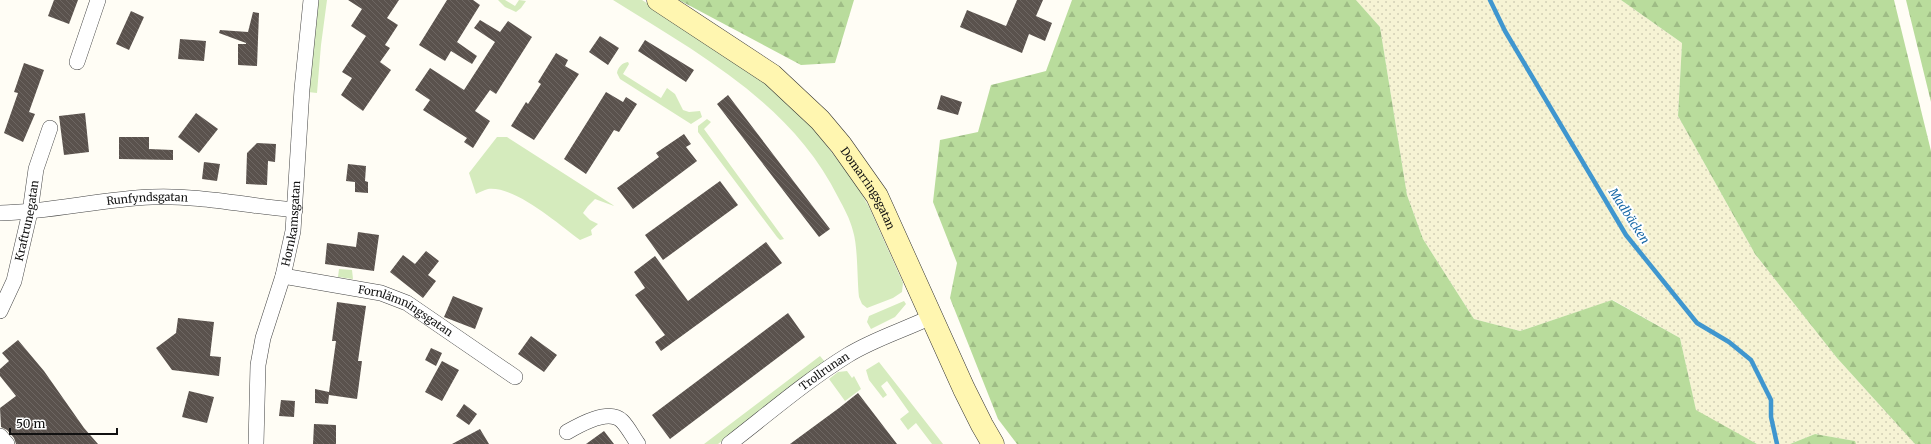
<svg xmlns="http://www.w3.org/2000/svg" width="1931" height="444" font-family="Merriweather,serif">
<style>
.farmland{fill:url(#farmland-dots)}
.grass{fill:#d5ebbd}
.forest{fill:url(#forest-firs)}
.lines{fill:none;stroke-linecap:round;stroke-linejoin:round}
.stream{stroke:#3f96cf;stroke-width:4.5}
.building{fill:url(#building-back-hatch)}
.street-casing{stroke:#444;stroke-width:16}
.secondary-casing{stroke:#333;stroke-width:23}
.street{stroke:#fff;stroke-width:15}
.secondary{stroke:#fff6b0;stroke-width:22}
.labels{text-anchor:middle;stroke-width:4;stroke-linejoin:round;paint-order:stroke}
.street-label{font-size:11px;fill:#111;stroke:#fff}
.water-label{font-size:12px;font-style:italic;fill:#1768a6;stroke:#fff}
</style>
<defs>
<pattern id="farmland-dots" width="8" height="8" patternUnits="userSpaceOnUse"><rect width="8" height="8" fill="#f6f3d4"/><path d="M2 2h.1M6 6h.1" fill="none" stroke="#d2cfb5" stroke-width="1.8" stroke-linecap="round"/></pattern>
<pattern id="forest-firs" width="22" height="20" patternUnits="userSpaceOnUse"><rect width="22" height="20" fill="#b9dc9c"/><path d="M5 1l3.5 6h-7zM16 11l3.5 6h-7z" fill="#9ebc85"/></pattern>
<pattern id="building-back-hatch" width="6" height="6" patternUnits="userSpaceOnUse"><rect width="6" height="6" fill="#5a524d"/><path d="M-1 5l2 2M0 0l6 6M5-1l2 2" fill="none" stroke="#6d6662"/></pattern>
</defs>
<rect width="100%" height="100%" fill="#fffdf5"/>
<path class="farmland" d="M1356 0H1621L1682 43 1678 116 1755 254 1837 358 1915 444H1856L1854 441 1815 434 1790 444H1757L1696 411 1680 338 1613 300 1520 331 1474 319 1423 239 1407 195 1380 27Z"/>
<path class="grass" d="M318 0H327L321 45 317 93 308 92Z
M498 0H505L515 6 519 0 526 1 521 8 516 12 505 7Z
M613 0H642L695 33 765 82 813 128 854 181 869 207 903 283 902 292 893 298 867 308 862 304 859 297C857 279 858 247 853 231 850 219 844 208 838 197 792 104 698 53 613 0Z
M628 62 629 64 623 74 661 98 667 88 675 94 683 110 689 112 700 111 702 117 691 124 620 79 617 73C618 67 622 63 628 62Z
M707 119 711 122 704 129 784 239 780 240 777 237 698 132V126Z
M497 137H507L613 205 614 206 595 199 588 206 583 213 590 220 598 224 591 230 592 235 580 240C558 224 516 186 488 189 484 190 480 192 476 194L469 173Z
M339 269 352 270 353 279 338 277Z
M904 301 906 304 895 317 871 329 867 322 869 316Z
M820 356 825 362 718 444H704Z
M879 362 943 444H932L916 423 908 430 900 419 909 412 887 381 881 386 887 395 883 398 869 380 866 370Z
M847 371 852 378 854 376 861 389 845 401 829 379 838 372Z"/>
<path class="forest" d="M679 0H854L835 63 801 65Z
M1072 0H1356L1380 27 1407 195 1423 239 1474 319 1520 331 1612 300 1680 338 1696 410 1757 444H1017L998 419 950 298 957 263 933 202 940 140 978 132 991 85 1046 71Z
M1621 0H1894L1931 151V444H1915L1837 358 1755 254 1678 116 1682 43Z
M1906 0H1931V102Z
M1815 434 1855 441 1856 444H1790Z"/>
<g class="lines">
<path class="stream" d="M1490 0 1505 31 1626 235 1697 323 1729 342 1751 360 1771 400V417L1777 444"/>
</g>
<path class="building" d="M54 0H78L69 24 48 16Z
M348 0H399L387 18 398 25 385 45 390 48 380 62 391 70 363 111 341 95 352 78 342 72 366 36 351 26 362 9Z
M447 0H473L480 5 457 42 477 56 472 64 451 51 445 61 419 45Z
M1017 0H1043L1036 16 1052 23 1045 41 1029 34 1022 53 960 27 967 10 1006 26Z
M131 11 144 17 129 50 116 44Z
M253 12 259 13 257 66 238 65V44H246V43L219 33 220 30 248 32Z
M480 20 500 32 508 21 532 37 496 94 490 90 475 111 490 121 473 148 464 142 467 138 423 110 430 100 415 90 430 68 464 90 495 42 474 28Z
M600 36 619 48 608 65 589 52Z
M180 39 206 41 204 61 178 59Z
M645 40 694 70 686 82 638 51Z
M556 53 568 60 565 66 579 74 534 140 511 126 526 102 528 104 541 84 538 82Z
M24 63 44 70 29 112 35 114 23 142 4 133 18 93 14 92Z
M606 92 623 102 626 97 637 104 619 132 614 130 586 174 564 159Z
M728 95 830 229 819 237 717 104Z
M941 95 962 102 958 115 937 109Z
M85 113 89 152 64 155 59 116Z
M196 113 218 129 199 153 178 137Z
M684 134 691 144 686 147 697 161 633 209 617 188 659 157 656 153Z
M119 137H149V149L173 150V160L119 159Z
M257 143 276 144 275 162 268 161 267 185 246 184 247 153Z
M204 162 220 164 217 181 202 179Z
M348 164 366 166 365 181 368 182V193L355 192V182L346 181Z
M720 181 738 205 663 260 645 235Z
M358 232 379 235 374 271 325 264 327 243 356 247Z
M766 242 782 263 661 351 655 342 665 335 635 295 645 288 634 272 655 256 688 301Z
M426 251 439 261 428 275 436 281 423 298 390 272 403 255 415 264Z
M453 296 483 308 475 329 444 317Z
M337 302 366 306 358 361H362L357 399 329 395 328 404 315 403V389L329 392 336 341H332Z
M788 313 805 337 670 439 652 415Z
M178 318 214 322 210 356 221 357 219 376 172 370 156 348 176 333Z
M531 336 557 355 544 372 518 354Z
M18 340 44 371 84 428 98 444H16L14 438 7 430 1 427 0 408 16 396 0 376V369L9 361 2 353Z
M431 348 442 353 436 366 425 360Z
M442 361 459 370 442 401 425 392Z
M189 391 214 397 207 423 182 417Z
M858 393 897 444H790L839 408Z
M281 400 295 401 294 417 279 416Z
M464 404 477 414 469 425 456 416Z
M314 424 336 425V444H313Z
M480 429 489 444H452Z
M604 431 614 444H586Z"/>
<g class="lines">
<defs>
<g id="street">
<path d="M77 62 98 0"/>
<path id="s1" d="M0 213C51 212 101 199 152 197 200 195 247 206 295 210"/>
<path id="s2" d="M283 276 381 293 407 303 515 377"/>
<path id="s3" d="M0 311 14 281 30 212 36 169 50 128"/>
<path d="M567 432C579 425 609 408 622 421 628 427 633 437 638 444"/>
<path d="M0 436 7 444"/>
<path id="s4" d="M256 444 258 365 263 338 283 276 293 231 302 89 311 0"/>
<path id="s5" d="M729 444C768 414 806 381 848 355 874 339 904 330 931 317"/>
</g>
<g id="secondary">
<path id="s6" d="M658 0 772 75 820 120 841 145 877 196 964 389 982 425 993 444"/>
</g>
</defs>
<use href="#street" class="street-casing"/>
<use href="#secondary" class="secondary-casing"/>
<use href="#street" class="street"/>
<use href="#secondary" class="secondary"/>
</g>
<g class="labels">
<g class="street-label">
<text dy="4" stroke="none"><textPath href="#s6" startOffset="286">Domarringsgatan</textPath></text>
<text dy="4" stroke="none"><textPath href="#s1" startOffset="148">Runfyndsgatan</textPath></text>
<text dy="4" stroke="none"><textPath href="#s3" startOffset="95">Kraftrunegatan</textPath></text>
<text dy="4" stroke="none"><textPath href="#s4" startOffset="225">Hornkamsgatan</textPath></text>
<text dy="4" stroke="none"><textPath href="#s2" startOffset="129">Fornlämningsgatan</textPath></text>
<text dy="4" stroke="none"><textPath href="#s5" startOffset="120">Trollrunan</textPath></text>
</g>
<g class="water-label">
<text transform="translate(1629 216) rotate(57)" y="4">Madbäcken</text>
</g>
</g>
<path d="M10 428v6h107v-6" fill="none" stroke="#111111" stroke-width="2"/>
<text x="16" y="428" font-size="12" fill="#111111" stroke="#ffffff" stroke-width="3" paint-order="stroke">50 m</text>
</svg>
